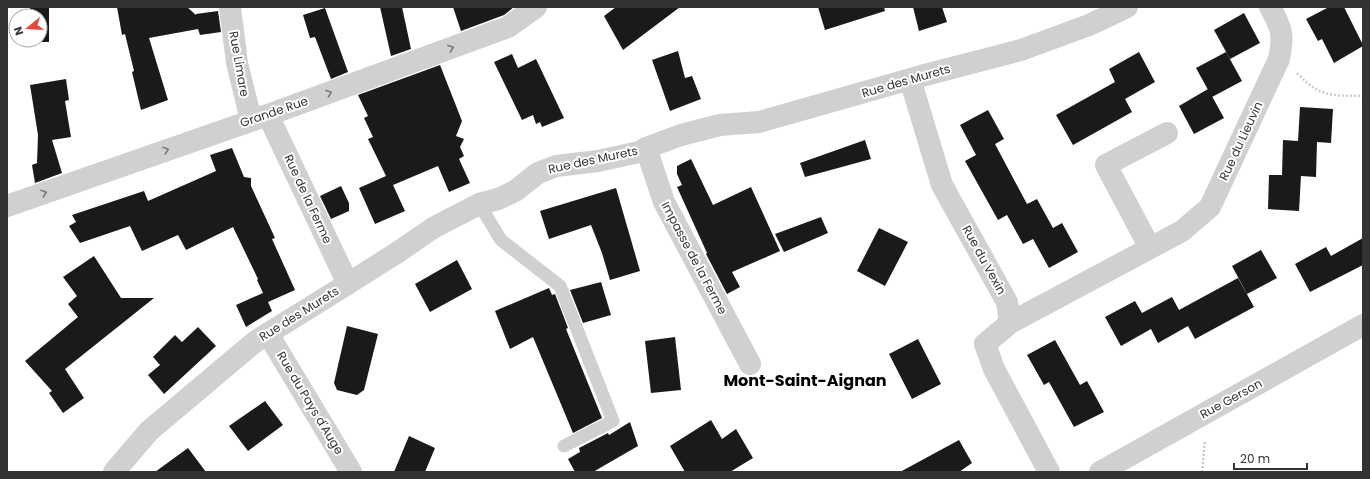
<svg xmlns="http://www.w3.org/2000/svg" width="1370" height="479" font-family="Poppins,sans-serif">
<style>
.building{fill:#1a1a1a}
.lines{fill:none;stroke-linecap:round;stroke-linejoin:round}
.path{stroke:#cacaca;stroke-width:2.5;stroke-dasharray:2 2;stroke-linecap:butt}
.service{stroke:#d0d0d0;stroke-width:13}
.minor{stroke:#d0d0d0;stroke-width:22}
.oneway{stroke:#7a7a7a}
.labels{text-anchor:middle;stroke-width:4;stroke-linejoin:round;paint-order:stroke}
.street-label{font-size:12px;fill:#333;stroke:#fff}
.district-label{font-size:16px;font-weight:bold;fill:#000;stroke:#fff}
</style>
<rect width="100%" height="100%" fill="#fff"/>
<path class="building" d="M30 7H49V42H30V40H40V16H30Z
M117 7H187L196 15V14L218 11 221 32 200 35 198 29 149 38 168 100 141 110 132 72 134 71 125 34 122 35Z
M380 7H402L411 49 391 56Z
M453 7H514L504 15 461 31Z
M616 7H680L623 50 604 16Z
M818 7H884L885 11 825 30Z
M913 7H942L947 22 919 31Z
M1329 7H1344L1363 45V46L1334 63 1322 39 1318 41 1306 19Z
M325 8 348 72 331 79 315 37 310 38 303 15Z
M1244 13 1260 43 1230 59 1214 30Z
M678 51 685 78 692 76 701 99 670 111 652 60Z
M1139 52 1155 82 1125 99 1132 112 1073 145 1056 115 1115 82 1109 69Z
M1226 52 1242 81 1212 97 1196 68Z
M512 54 518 68 536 59 564 118 542 127 540 122 536 124 533 115 522 120 494 62Z
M440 65 462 121 456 136 464 139 460 147 464 156 459 159 470 183 449 192 438 166 393 185 405 211 375 224 359 188 386 176 368 139 373 137 364 118 368 116 358 95Z
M66 79 69 100 65 101 71 137 52 140 62 173 35 183 32 165 37 163 38 135 30 85Z
M1208 89 1224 118 1194 134 1179 106Z
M1300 107 1333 109 1331 143 1317 142 1316 177 1301 176 1299 211 1268 209 1269 175H1282L1283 140 1298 141Z
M988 110 1004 139 995 144 1027 204 1037 199 1053 228 1062 223 1078 252 1049 268 1033 239 1023 244 1007 215 998 220 965 161 976 155 960 125Z
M865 140 871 159 805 177 800 163Z
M232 148 244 177 251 178V186L275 238 272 239 295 290 268 302 272 311 246 327 236 305 263 293 257 280 258 279 233 227 186 250 178 235 142 251 130 226 80 243 69 226 76 222 72 215 144 191 148 201 216 171 210 155Z
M691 159 713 205 751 187 780 251 732 272 740 287 727 294 706 254 707 253 677 187 682 185 677 174V166Z
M341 186 349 203V211L331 219 320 196Z
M616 188 640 271 610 280 602 253 591 225 549 239 540 211Z
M821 217 828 233 784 252 775 234Z
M879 228 908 242 885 286 857 271Z
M1363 238V265L1310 292 1295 264 1326 247 1331 256Z
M1261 250 1277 278 1247 294 1232 266Z
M94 256 121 298H154L65 369 84 398 63 413 49 393 52 391 25 361 78 317 68 304 77 296 63 277Z
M457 260 472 289 430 312 415 284Z
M1238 278 1254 307 1195 339 1188 326 1158 343 1151 329 1121 346 1105 317 1135 301 1142 313 1172 297 1179 310Z
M601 282 611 315 583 323 570 290Z
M549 288 552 295 555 294 568 328 566 329 602 418 573 433 533 337 510 349 495 311Z
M347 326 378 334 364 390 357 395 337 390 334 383Z
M198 327 216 346 164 394 148 375 160 365 153 357 175 335 182 342Z
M675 337 681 390 651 393 645 341Z
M918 339 941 384 912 399 889 354Z
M1055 340 1080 385 1087 381 1104 412 1074 427 1049 382 1044 385 1027 355Z
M265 401 283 425 248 451 229 426Z
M711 420 722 439 736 429 753 458 730 472H685L670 446Z
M630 422 638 446 593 472H575L568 459 580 452 579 448 608 433 609 435Z
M409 436 435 448 425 472H394Z
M959 440 972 463 959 472H900Z
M188 448 206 472H155Z"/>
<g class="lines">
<path class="path" d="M1297 73C1321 98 1330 95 1363 96
M1202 472 1205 441"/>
<path class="service" d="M479 204 501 240 560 286 613 421 564 446"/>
<path class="minor" d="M230 7 237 63 251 120
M910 79 942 185 1007 302 1010 323 985 344 994 369 1049 472
M268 115 348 284
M646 148 664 202 750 364
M7 206 268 115 508 27 536 7
M1150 248 1106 165 1167 133
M1010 323 1182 231 1210 207 1279 59C1284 34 1282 29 1270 7
M268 334 351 472
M114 472 149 431 256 341 338 290 395 254 433 228 479 204 498 199 515 191 538 173 556 166 598 161 639 152 646 148 681 135 720 125 759 122 921 76 1021 50 1089 25 1127 7
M1100 472 1363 325"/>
</g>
<defs><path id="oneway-chevron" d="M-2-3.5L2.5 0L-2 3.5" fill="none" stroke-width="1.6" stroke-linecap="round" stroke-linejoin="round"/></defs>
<g class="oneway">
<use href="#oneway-chevron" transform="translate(451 48) rotate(-20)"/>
<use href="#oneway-chevron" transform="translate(329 93) rotate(-20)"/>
<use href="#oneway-chevron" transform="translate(166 150) rotate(-19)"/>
<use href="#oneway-chevron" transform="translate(44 193) rotate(-19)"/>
</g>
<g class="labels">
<g class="street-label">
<text transform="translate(239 64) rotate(80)" y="4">Rue Limare</text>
<text transform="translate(906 81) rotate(-16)" y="4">Rue des Murets</text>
<text transform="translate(274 112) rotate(-19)" y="4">Grande Rue</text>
<text transform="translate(1241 141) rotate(-65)" y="4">Rue du Lieuvin</text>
<text transform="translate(593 160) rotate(-12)" y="4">Rue des Murets</text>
<text transform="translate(308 199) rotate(65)" y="4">Rue de la Ferme</text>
<text transform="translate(694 258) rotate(62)" y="4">Impasse de la Ferme</text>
<text transform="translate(984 260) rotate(61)" y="4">Rue du Vexin</text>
<text transform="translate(299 314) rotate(-32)" y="4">Rue des Murets</text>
<text transform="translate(1231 399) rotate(-29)" y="4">Rue Gerson</text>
<text transform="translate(310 403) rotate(59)" y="4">Rue du Pays d'Auge</text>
</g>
<g class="district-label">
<text x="805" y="386">Mont-Saint-Aignan</text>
</g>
</g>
<rect width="1370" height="479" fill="none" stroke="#333333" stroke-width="16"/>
<g transform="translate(28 28) rotate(252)"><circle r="19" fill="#ffffff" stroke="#adadad"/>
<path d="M0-3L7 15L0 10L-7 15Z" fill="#e1493d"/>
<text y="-6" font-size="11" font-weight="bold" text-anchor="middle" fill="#333333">N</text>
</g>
<path d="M1234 463v6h73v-6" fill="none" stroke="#333333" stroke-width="2"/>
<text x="1240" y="463" font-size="12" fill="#333333" stroke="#ffffff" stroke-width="3" paint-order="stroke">20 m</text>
</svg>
